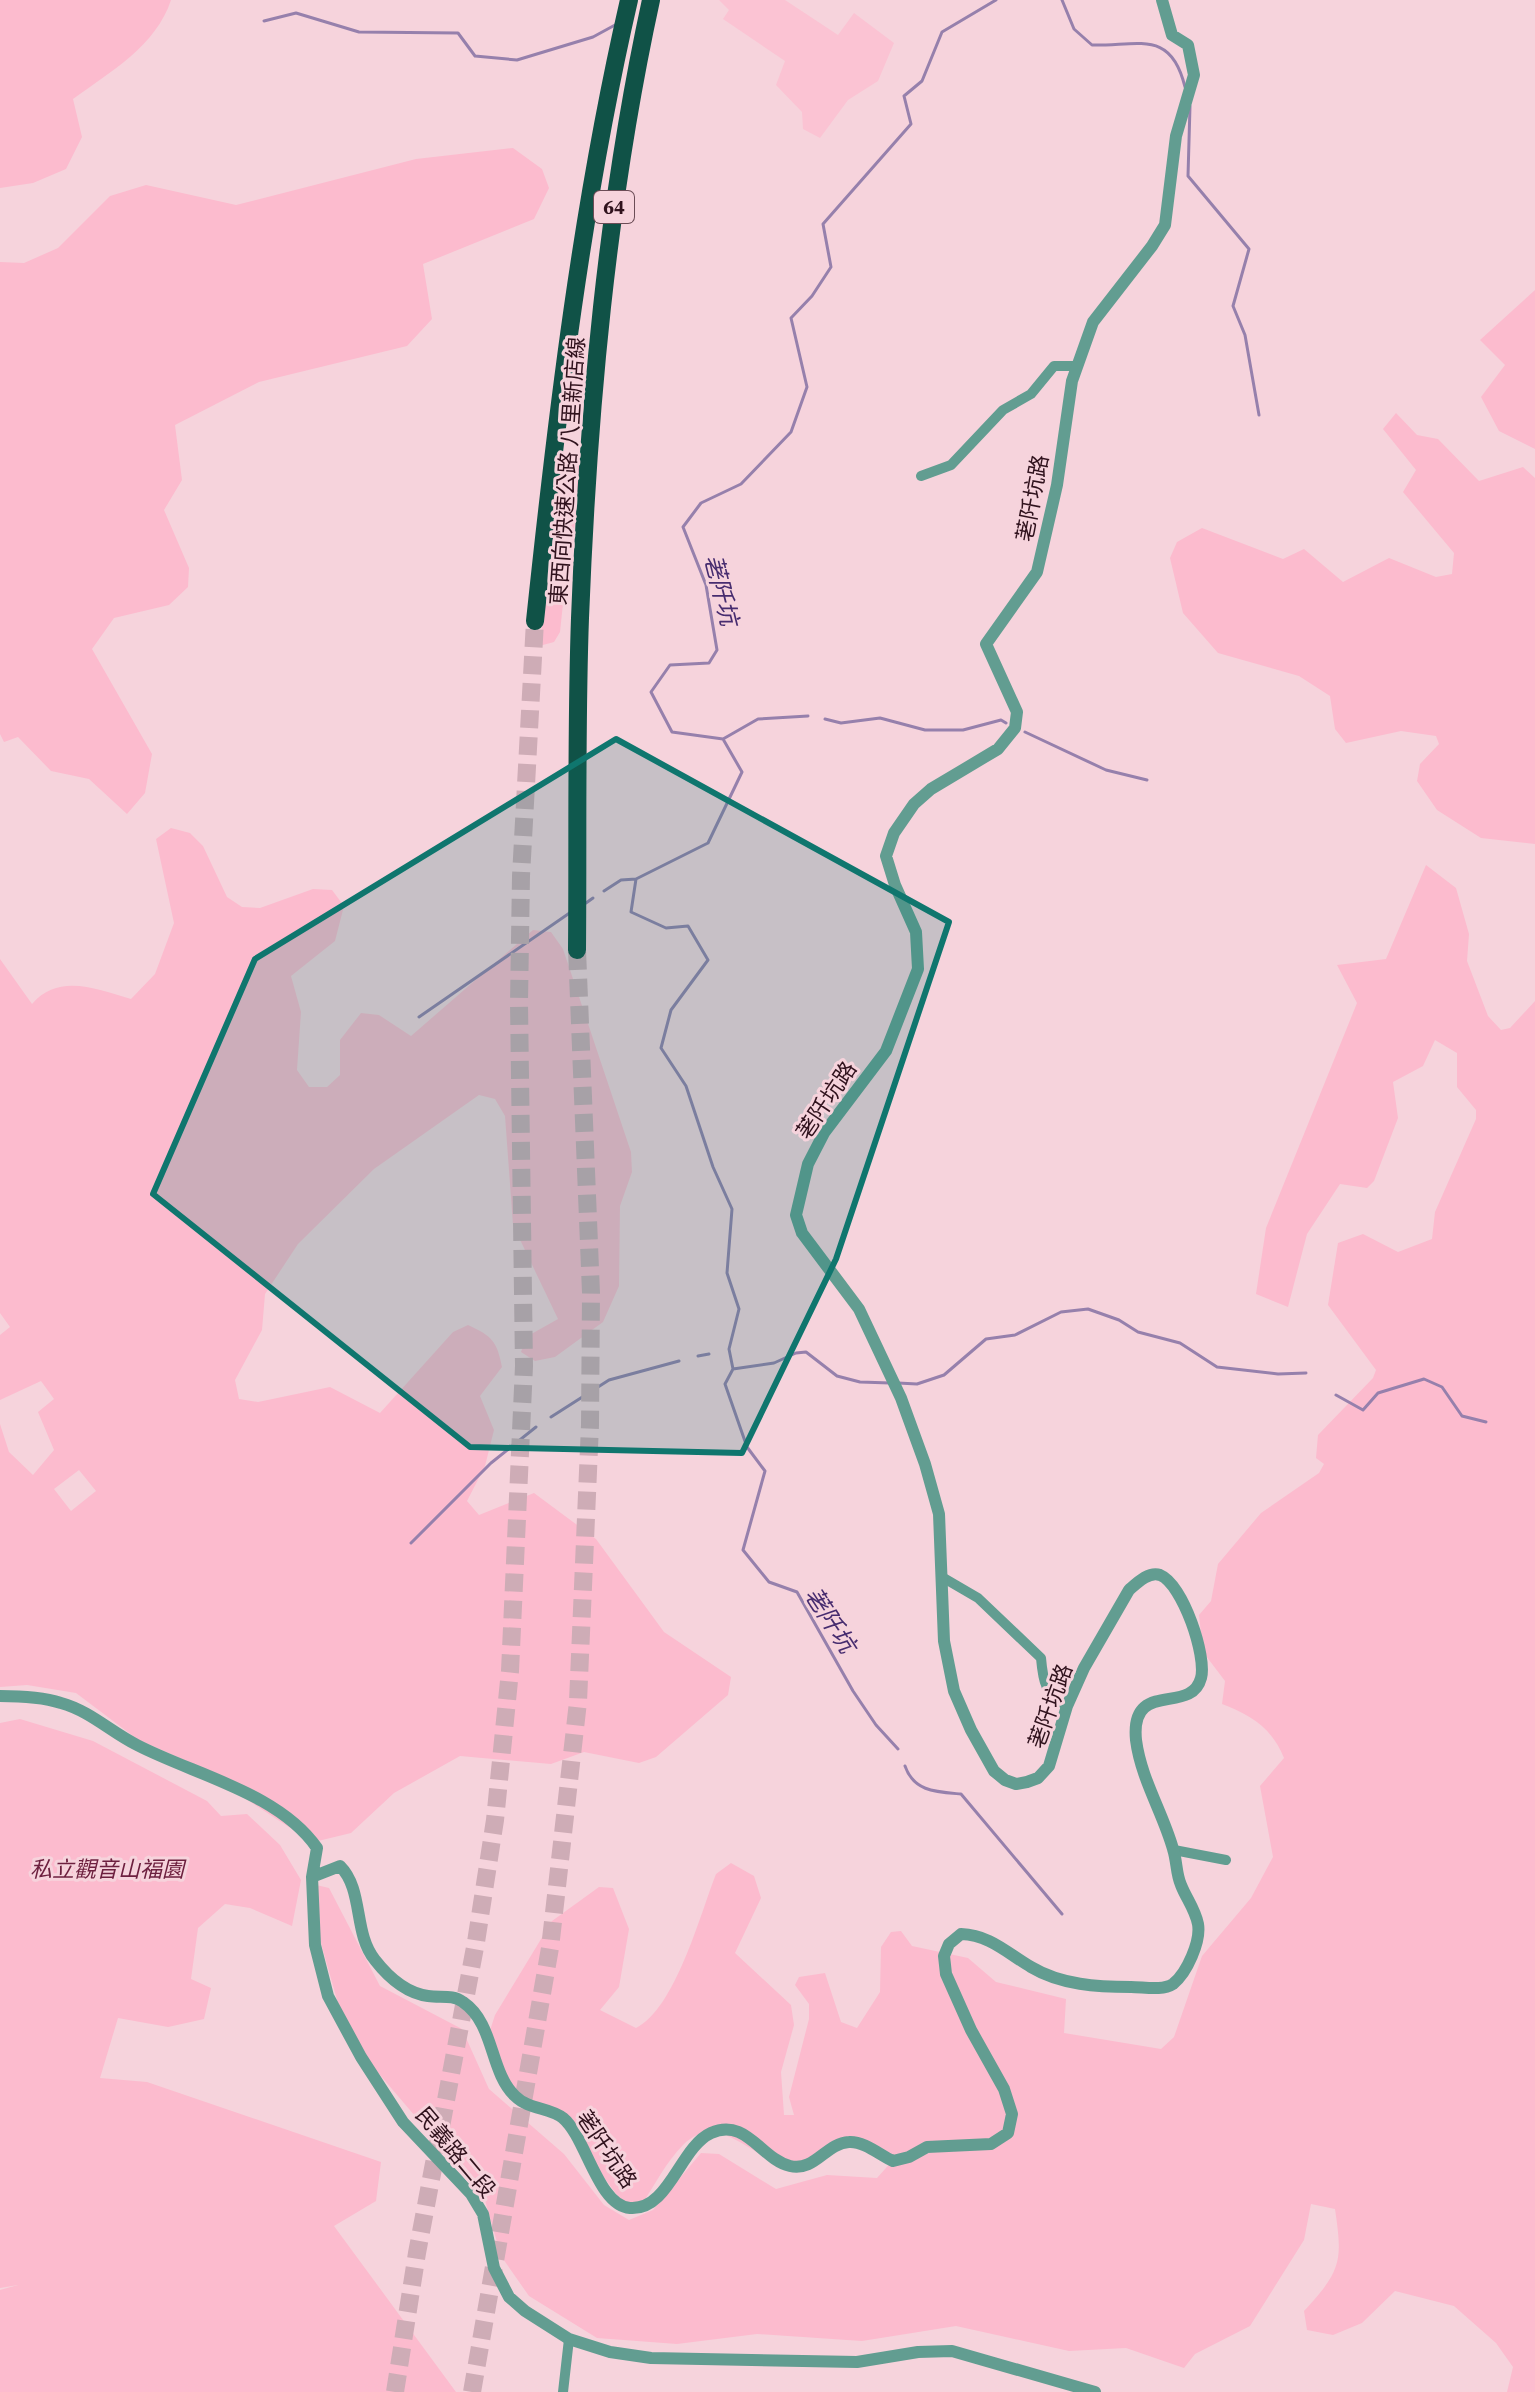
<svg xmlns="http://www.w3.org/2000/svg" width="1535" height="2392" font-family="'Source Serif 4','Noto Sans TC',serif">
<style>
.built{fill:#fbc3d3}
.green{fill:#fcbbce;fill-rule:evenodd}
.lines{fill:none;stroke-linecap:round;stroke-linejoin:round}
.stream{stroke:#9680ac;stroke-width:3}
.trunk-tunnel{stroke:#ceacb6;stroke-width:18;stroke-dasharray:18 9;stroke-linecap:butt}
.minor{stroke:#629d91;stroke-width:10}
.tertiary{stroke:#629d91;stroke-width:12}
.trunk{stroke:#105247;stroke-width:18}
.marked{fill:#0f766e;fill-opacity:0.2;stroke:#0f766e;stroke-width:6;stroke-linejoin:round}
.labels{text-anchor:middle;stroke-width:6;stroke-linejoin:round;paint-order:stroke}
.shield{fill:#f6d3dc;stroke:#6b4c56;stroke-width:2}
.shield-label{font-size:20px;font-weight:bold;fill:#30121d}
.street-label{font-size:22px;fill:#30121d;stroke:#f6d3dc}
.park-label{font-size:22px;font-style:italic;fill:#6d203f;stroke:#f6d3dc}
.water-label{font-size:24px;font-style:italic;fill:#472c6f;stroke:#f6d3dc}
</style>
<rect width="100%" height="100%" fill="#f6d3dc"/>
<path class="built" d="M719 0H785L838 35 854 13 894 43 878 81 848 100 820 138 803 129 802 112 776 85 785 61 723 19 729 10Z"/>
<path class="green" d="M0 0H171C156 46 110 72 73 99L82 137 66 169 33 183 0 188Z
M513 148 542 169 549 188 534 219 423 264 432 319 407 346 259 382 175 425 182 480 164 510 189 568 188 587 169 605 114 618 92 649 152 754 145 793 127 814 89 779 51 771 18 737 4 742 0 734V262L24 263 58 248 110 196 146 185 236 205 416 159Z
M1535 290V449L1499 431 1481 397 1505 365 1480 340Z
M1396 413 1417 435 1438 439 1479 481 1523 467 1535 478V844L1481 838 1437 810 1417 781 1420 764 1439 744 1436 736 1401 731 1346 743 1335 729 1330 696 1299 676 1218 653 1183 613 1170 558 1177 542 1202 528 1283 559 1304 549 1343 582 1389 558 1436 577 1452 574 1454 553 1403 492 1416 470 1383 429Z
M566 462 580 465 573 543 568 556 560 632 554 642 539 646Z
M171 828 190 833 203 846 227 897 242 907 260 908 313 889 332 890 344 906 335 941 291 976 301 1012 297 1070 309 1087H327L340 1075V1040L361 1013 379 1015 411 1036 533 930 551 932 563 949 631 1152 632 1172 620 1206 619 1286 603 1322 555 1357 535 1361 521 1352 526 1337 558 1319 513 1225 505 1116 495 1099 479 1095 374 1169 298 1244 265 1294 262 1330 235 1380 239 1399 258 1402 330 1387 380 1413 453 1332 468 1325C492 1336 497 1341 502 1367L480 1396 494 1430 485 1466 467 1501 479 1515 534 1493 596 1539 664 1632 731 1677 728 1695 656 1757 639 1763 584 1752 551 1764 460 1756 394 1793 351 1833 318 1841 301 1835 191 1763 137 1739 76 1693 27 1685 0 1687V1424L9 1452 33 1475 54 1450 38 1412 54 1399 41 1381 0 1400V1335L10 1327 0 1313V959L32 1004C59 973 96 989 131 999L155 974 174 923 156 839ZM79 1470 96 1491 71 1511 54 1489Z
M1426 865 1456 888 1469 934 1467 961 1488 1016 1501 1030 1510 1028 1535 1001V2392H1507L1513 2367 1496 2343 1454 2306 1395 2291 1362 2323 1333 2335 1307 2330 1304 2311C1341 2271 1343 2262 1335 2209L1311 2204 1304 2240 1250 2326 1195 2354 1184 2368 1126 2348 1069 2351 956 2326 862 2341 757 2334 677 2344 597 2338 529 2296 501 2256 484 2197 363 2055 343 2021 309 1901 312 1884 329 1888 380 1986 462 2029 489 2089 564 2154 604 2205 629 2220 653 2210 701 2153 719 2154 776 2189 827 2175 877 2178 894 2159 839 2142C823 2152 804 2170 783 2165 752 2157 717 2110 683 2145 666 2162 654 2186 641 2206L623 2203 561 2120 522 2103 485 2046 495 2015 552 1921 599 1887 613 1888 629 1929 619 1987 600 2010 636 2028C675 2009 700 1915 716 1874L731 1863 754 1876 761 1898 735 1953 791 2005 794 2025 781 2072 784 2115H794L789 2097 809 2019V2004L795 1985 799 1977 825 1973 841 2022 857 2028 880 1992 881 1947 891 1932 901 1931 912 1946 968 1958 996 1982 1066 1999 1064 2033 1161 2049 1174 2037 1202 1956 1251 1898 1273 1857 1260 1786 1284 1758C1272 1728 1251 1715 1222 1704L1225 1681 1203 1652 1199 1615 1211 1601 1218 1564 1261 1513 1319 1473 1324 1464 1316 1458 1318 1435 1373 1378 1376 1370 1328 1305 1338 1243 1363 1234 1398 1252 1432 1239 1435 1212 1476 1119V1110L1457 1087V1053L1435 1040 1423 1066 1393 1082 1398 1118 1374 1181 1367 1188 1340 1184 1307 1234 1288 1307 1256 1294 1266 1228 1357 1003 1337 965 1386 959Z
M20 1719 93 1741 207 1801 221 1816 247 1814 280 1845 301 1880 292 1926 250 1908 225 1904 198 1928 191 1979 211 1988 204 2019 168 2027 118 2018 100 2078 147 2082 381 2162 376 2201 334 2226 456 2392H0V2290L18 2285 0 2288V1723Z"/>
<g class="lines">
<path class="stream" d="M1062 0 1074 29 1092 45C1139 46 1171 29 1185 87
M264 21 296 13 359 32 458 33 475 56 517 60 593 37 615 25
M1190 106 1188 176 1249 249 1233 306 1245 335 1259 415
M825 719 841 723 880 718 925 730H963L1001 720 1006 723
M1025 732 1106 770 1147 780
M723 739 758 719 808 716
M604 891 621 880 636 879
M586 903 593 898
M419 1017 571 912
M698 1356 709 1354
M733 1369 774 1363 796 1353 806 1352 837 1376 860 1382 890 1383
M898 1383 917 1384 944 1375 986 1339 1015 1335 1061 1312 1088 1309 1119 1320 1138 1332 1180 1343 1217 1367 1278 1374 1306 1373
M1336 1395 1363 1410 1378 1393 1424 1379 1442 1387 1462 1416 1486 1422
M551 1417 609 1380 679 1361
M411 1543 491 1463 536 1427
M898 1749 876 1725 853 1691 797 1592 769 1582 743 1550 765 1471 747 1447 725 1384 733 1369 729 1349 739 1309 727 1273 732 1209 713 1167 686 1086 661 1048 671 1010 708 960 688 926 666 928 631 912 636 879 708 843 742 772 723 739 672 732 651 692 670 665 709 663 717 650 706 585 683 527 701 503 741 484 791 432 807 387 791 318 812 296 831 267 823 224 911 124 904 96 922 81 942 32 996 0
M905 1766C914 1792 937 1792 961 1794L1062 1914"/>
<path class="trunk-tunnel" d="M395 2392 417 2253 476 1942 495 1820 510 1671 524 1366 519 1003 521 876 535 621
M472 2392 550 1948 578 1702 590 1425 591 1293 577 950"/>
<path class="minor" d="M921 476 951 465 1003 410 1031 394 1054 366H1075
M942 1577 978 1598 1041 1658C1043 1681 1045 1695 1067 1706
M1174 1850 1226 1860
M563 2392 569 2339"/>
<path class="tertiary" d="M0 1696C20 1696 42 1697 61 1703 90 1711 111 1732 137 1745 195 1775 279 1793 317 1848L312 1877 315 1945 328 1996 361 2057 403 2122 471 2194 483 2214 494 2268 509 2297 525 2311 569 2339 610 2352 651 2358 857 2362 918 2352 952 2351 1095 2392
M312 1877 340 1866C364 1890 353 1933 375 1960 389 1978 406 1993 428 1996 441 1998 452 1994 463 2002 495 2024 489 2071 515 2096 529 2110 549 2107 563 2118 586 2137 598 2206 630 2208 669 2211 680 2147 711 2133 746 2117 761 2159 790 2166 815 2172 826 2143 849 2142 864 2141 880 2155 893 2161L909 2157 927 2147 991 2144 1008 2133 1012 2114 1004 2089 971 2030 946 1974 944 1956 949 1944 961 1934C990 1935 1007 1953 1031 1967 1061 1985 1098 1987 1131 1987 1144 1987 1162 1991 1173 1984 1187 1973 1201 1941 1198 1924 1195 1909 1186 1898 1181 1885 1176 1874 1177 1861 1173 1849 1163 1813 1141 1779 1136 1740 1130 1678 1191 1716 1201 1678 1207 1657 1183 1584 1160 1575 1149 1571 1137 1583 1129 1590L1084 1668 1067 1706 1049 1766 1038 1778 1027 1782 1016 1784 1005 1780 994 1771 971 1730 954 1691 944 1641 939 1514 925 1464 901 1398 859 1309 802 1233 796 1215 808 1164 824 1133 886 1051 918 969 916 932 895 885 886 856 894 833 914 804 931 789 998 749 1015 728 1017 712 986 644 1037 572 1057 485 1072 381 1093 322 1152 246 1165 225 1176 136 1194 75 1188 45 1172 35 1162 0"/>
<path class="trunk" d="M535 621C557 413 582 204 629 0
M577 950C578 839 576 728 580 618 588 411 607 202 651 0"/>
</g>
<path class="marked" d="M616 739 949 922 836 1259 742 1453 470 1447 153 1194 255 959Z"/>
<g class="labels">
<rect class="shield" x="594" y="191" width="40" height="32" rx="6"/>
<g class="shield-label">
<text x="614" y="214">64</text>
</g>
<g class="street-label">
<text transform="translate(567 471) rotate(-86)" y="8">東西向快速公路 八里新店線</text>
<text transform="translate(1032 498) rotate(-79)" y="8">荖阡坑路</text>
<text transform="translate(826 1100) rotate(-56)" y="8">荖阡坑路</text>
<text transform="translate(1050 1706) rotate(-70)" y="8">荖阡坑路</text>
<text transform="translate(607 2149) rotate(56)" y="8">荖阡坑路</text>
<text transform="translate(456 2152) rotate(50)" y="8">民義路二段</text>
</g>
<g class="park-label">
<text x="107" y="1877">私立觀音山福園</text>
</g>
<g class="water-label">
<text transform="translate(721 590) rotate(76)" y="8">荖阡坑</text>
<text transform="translate(830 1620) rotate(57)" y="8">荖阡坑</text>
</g>
</g>
</svg>
